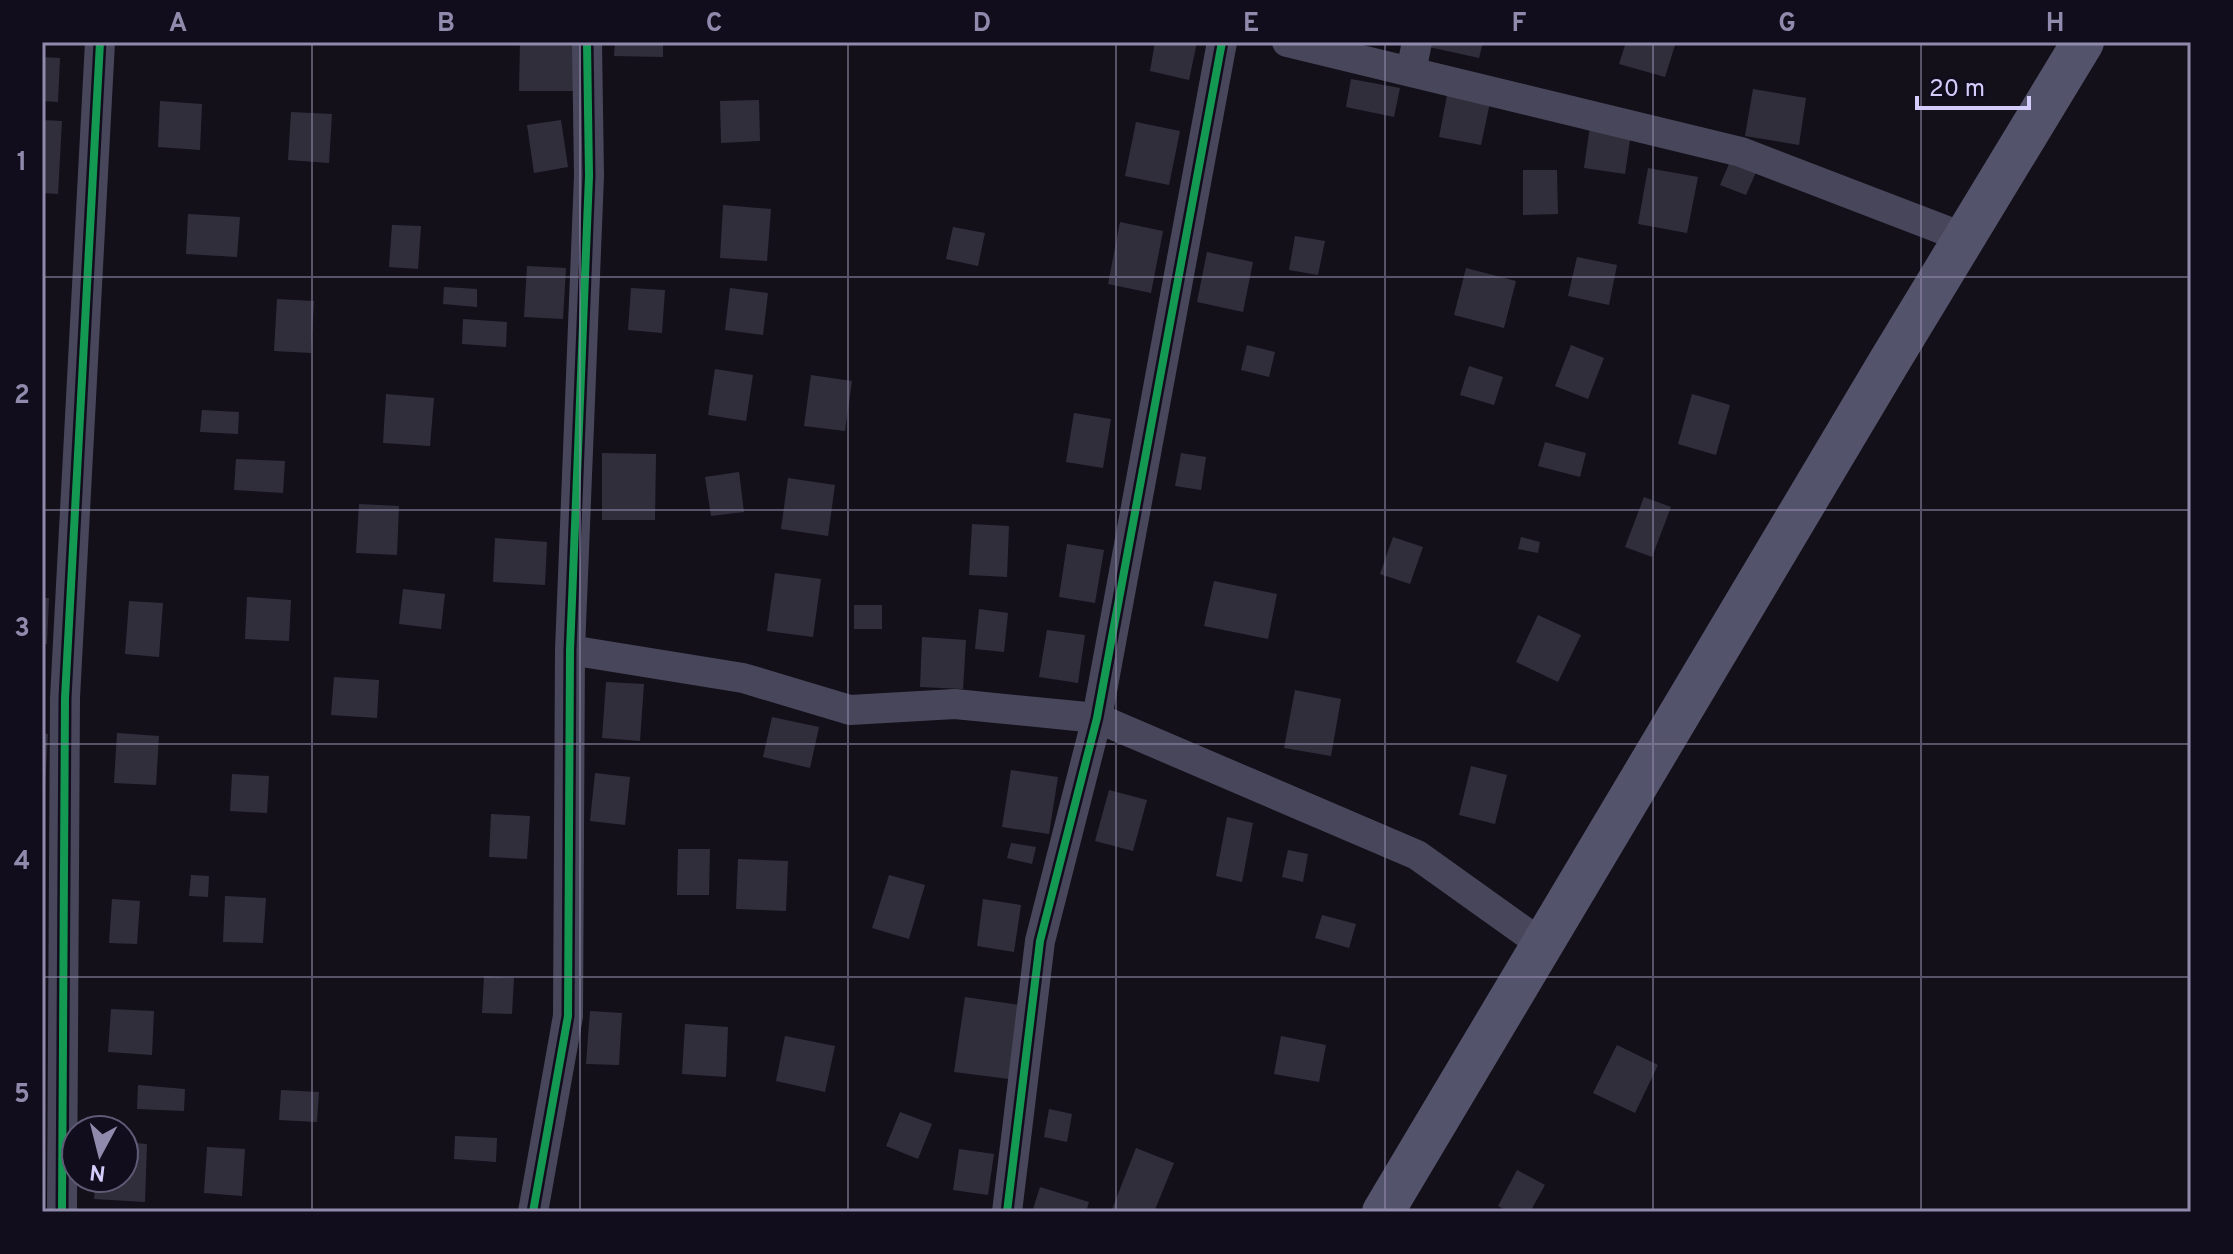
<svg xmlns="http://www.w3.org/2000/svg" width="2233" height="1254" font-family="Overpass,sans-serif">
<style>
.building{fill:#312e3c}
.lines{fill:none;stroke-linecap:round;stroke-linejoin:round}
.street{stroke:#48465a;stroke-width:30}
.secondary{stroke:#54536c;stroke-width:42}
.cycleway-casing{stroke:#110d1d;stroke-width:13}
.cycleway{stroke:#139951;stroke-width:8}
.grid{fill:none;stroke:#908bac;stroke-width:2;stroke-opacity:0.55}
.neatline{fill:none;stroke:#908bac;stroke-width:3}
.grid-label{font-size:26px;text-anchor:middle;font-weight:bold;fill:#908bac}
</style>
<rect width="100%" height="100%" fill="#13101a"/>
<path class="building" d="M520 42H577V91H519Z
M615 42H663V57L614 56Z
M1155 42H1197L1189 80 1150 71Z
M1431 42H1483L1479 58 1429 47Z
M1626 42H1676L1665 77 1619 64Z
M42 57 60 58 58 102 42 101Z
M1351 79 1400 88 1394 117 1346 107Z
M1753 89 1806 98 1799 145 1745 136Z
M1448 90 1491 98 1481 145 1439 137Z
M759 100 760 141 721 143 720 101Z
M160 101 202 104 200 150 158 147Z
M291 112 332 114 329 163 288 160Z
M42 120 62 121 58 194 42 193Z
M561 120 568 167 534 173 527 125Z
M1136 122 1180 131 1169 185 1125 176Z
M1590 126 1631 133 1625 174 1584 168Z
M1734 152 1760 163 1746 195 1720 185Z
M1648 168 1698 177 1687 233 1638 224Z
M1523 170H1557L1558 214 1523 215Z
M723 205 771 209 767 261 720 258Z
M188 214 240 217 237 257 186 254Z
M1120 222 1163 231 1151 293 1108 284Z
M392 225 421 226 418 269 389 267Z
M953 227 985 233 978 266 946 259Z
M1295 236 1325 241 1318 275 1289 270Z
M1207 252 1253 262 1243 312 1197 302Z
M1577 257 1617 265 1609 305 1568 296Z
M527 266 566 268 563 319 524 317Z
M1466 268 1516 281 1504 328 1454 315Z
M444 287 477 289V307L443 304Z
M631 288 665 290 662 333 628 330Z
M730 288 768 293 763 335 725 330Z
M277 299 314 301 311 353 274 351Z
M463 319 507 322 506 347 462 344Z
M1247 345 1275 352 1269 377 1241 370Z
M1571 345 1604 358 1588 399 1555 386Z
M1469 366 1503 377 1494 405 1460 395Z
M715 369 753 375 746 421 708 415Z
M811 375 852 381 845 431 804 426Z
M386 394 434 398 430 446 383 443Z
M1692 394 1730 405 1716 455 1678 444Z
M202 410 239 412 238 434 200 432Z
M1074 413 1111 419 1103 468 1066 462Z
M1545 442 1586 453 1580 477 1538 466Z
M602 453 656 454 655 520H602Z
M1181 453 1206 457 1201 490 1175 486Z
M236 459 285 461 283 493 234 490Z
M739 472 744 512 711 516 705 477Z
M788 478 835 485 828 536 781 529Z
M1644 497 1671 507 1652 557 1625 547Z
M359 504 399 506 397 555 356 553Z
M972 524 1009 526 1007 577 969 575Z
M1393 537 1423 547 1410 584 1380 574Z
M1521 537 1540 542 1538 553 1518 549Z
M495 538 547 542 545 585 493 582Z
M1067 544 1104 550 1095 603 1059 597Z
M775 573 821 579 813 637 767 631Z
M1214 581 1277 594 1268 639 1204 626Z
M403 589 445 594 441 629 399 624Z
M247 597 291 600 289 641 245 639Z
M42 598H49L47 644H42Z
M129 601 163 603 159 657 125 654Z
M854 605H882V629H854Z
M979 609 1008 613 1004 652 975 649Z
M1538 615 1581 635 1558 682 1516 662Z
M1047 630 1085 635 1078 683 1039 677Z
M922 637 966 640 963 689 920 687Z
M334 677 379 680 377 718 331 715Z
M606 682 644 684 640 741 602 738Z
M1295 690 1341 699 1331 756 1284 748Z
M772 717 819 727 810 768 763 757Z
M42 733 48 734 45 787H42Z
M117 733 159 736 156 785 114 783Z
M1471 766 1507 775 1495 824 1459 815Z
M1011 770 1058 777 1049 834 1002 827Z
M595 773 630 777 625 825 590 821Z
M232 774 269 776 267 813 230 811Z
M1109 790 1147 800 1133 851 1095 841Z
M491 814 530 816 527 859 489 857Z
M1227 817 1253 823 1242 882 1216 876Z
M1011 843 1036 847 1032 864 1007 858Z
M678 849H710L709 895H677Z
M1288 850 1308 854 1303 882 1282 877Z
M738 859 788 861 786 911 736 909Z
M191 875 209 876 208 897 189 896Z
M889 875 925 885 909 939 872 928Z
M225 896 266 898 263 943 223 942Z
M112 899 140 901 137 944 109 943Z
M983 899 1021 905 1014 952 977 946Z
M1322 915 1356 924 1349 948 1315 938Z
M484 976 514 978 512 1014 482 1013Z
M965 997 1019 1005 1009 1079 954 1072Z
M111 1009 154 1011 152 1055 108 1052Z
M590 1011 622 1013 619 1065 586 1064Z
M685 1024 728 1027 726 1077 682 1074Z
M785 1036 835 1046 825 1092 776 1081Z
M1281 1036 1326 1045 1319 1082 1274 1074Z
M1617 1045 1658 1065 1635 1113 1593 1093Z
M138 1085 185 1089 184 1111 137 1109Z
M281 1090 319 1092 317 1122 279 1120Z
M1049 1109 1072 1114 1067 1142 1044 1137Z
M900 1112 932 1124 918 1159 886 1146Z
M455 1136 497 1138 496 1162 454 1159Z
M124 1142 147 1144 145 1202 94 1199 96 1178H124Z
M207 1147 245 1149 242 1196 204 1193Z
M1136 1148 1174 1163 1154 1212H1111Z
M959 1149 994 1154 988 1195 953 1190Z
M1517 1170 1545 1185 1530 1212H1509L1498 1206Z
M1040 1187 1089 1202 1086 1212H1032Z"/>
<g class="lines">
<path class="street" d="M1287 42 1741 152 1965 238
M1411 72 1417 42
M570 650 743 678 850 710 955 704 1097 718 1417 855 1543 945
M62 1212 65 698 100 42
M533 1212 568 1016 570 650 589 176 587 42
M1007 1212 1040 941 1097 718 1222 42"/>
<path class="secondary" d="M1383 1212 1889 362 2083 42"/>
<defs>
<path id="cycleway" d="M62 1212 65 698 100 42
M533 1212 568 1016 570 650 589 176 587 42
M1007 1212 1040 941 1097 718 1222 42"/>
</defs>
<use href="#cycleway" class="cycleway-casing"/>
<use href="#cycleway" class="cycleway"/>
</g>
<path class="grid" d="M312 42V1212M580 42V1212M848 42V1212M1116 42V1212M1385 42V1212M1653 42V1212M1921 42V1212M42 277H2191M42 510H2191M42 744H2191M42 977H2191"/>
<rect width="2233" height="1254" fill="none" stroke="#110d1d" stroke-width="88"/>
<g transform="translate(100 1154) rotate(187)"><circle r="38" fill="#110d1d" stroke="#5f5a76" stroke-width="2"/>
<path d="M0-6L14 30L0 20L-14 30Z" fill="#908bac"/>
<text y="-12" font-size="22" font-weight="bold" text-anchor="middle" fill="#d4cdfb">N</text>
</g>
<path d="M1917 96v12h112v-12" fill="none" stroke="#d4cdfb" stroke-width="4"/>
<text x="1929" y="96" font-size="24" fill="#d4cdfb" stroke="#110d1d" stroke-width="6" paint-order="stroke">20 m</text>
<rect x="44" y="44" width="2145" height="1166" class="neatline"/>
<g class="grid-label">
<text x="178" y="31">A</text>
<text x="446" y="31">B</text>
<text x="714" y="31">C</text>
<text x="982" y="31">D</text>
<text x="1251" y="31">E</text>
<text x="1519" y="31">F</text>
<text x="1787" y="31">G</text>
<text x="2055" y="31">H</text>
<text x="22" y="170">1</text>
<text x="22" y="403">2</text>
<text x="22" y="636">3</text>
<text x="22" y="869">4</text>
<text x="22" y="1102">5</text>
</g>
</svg>
